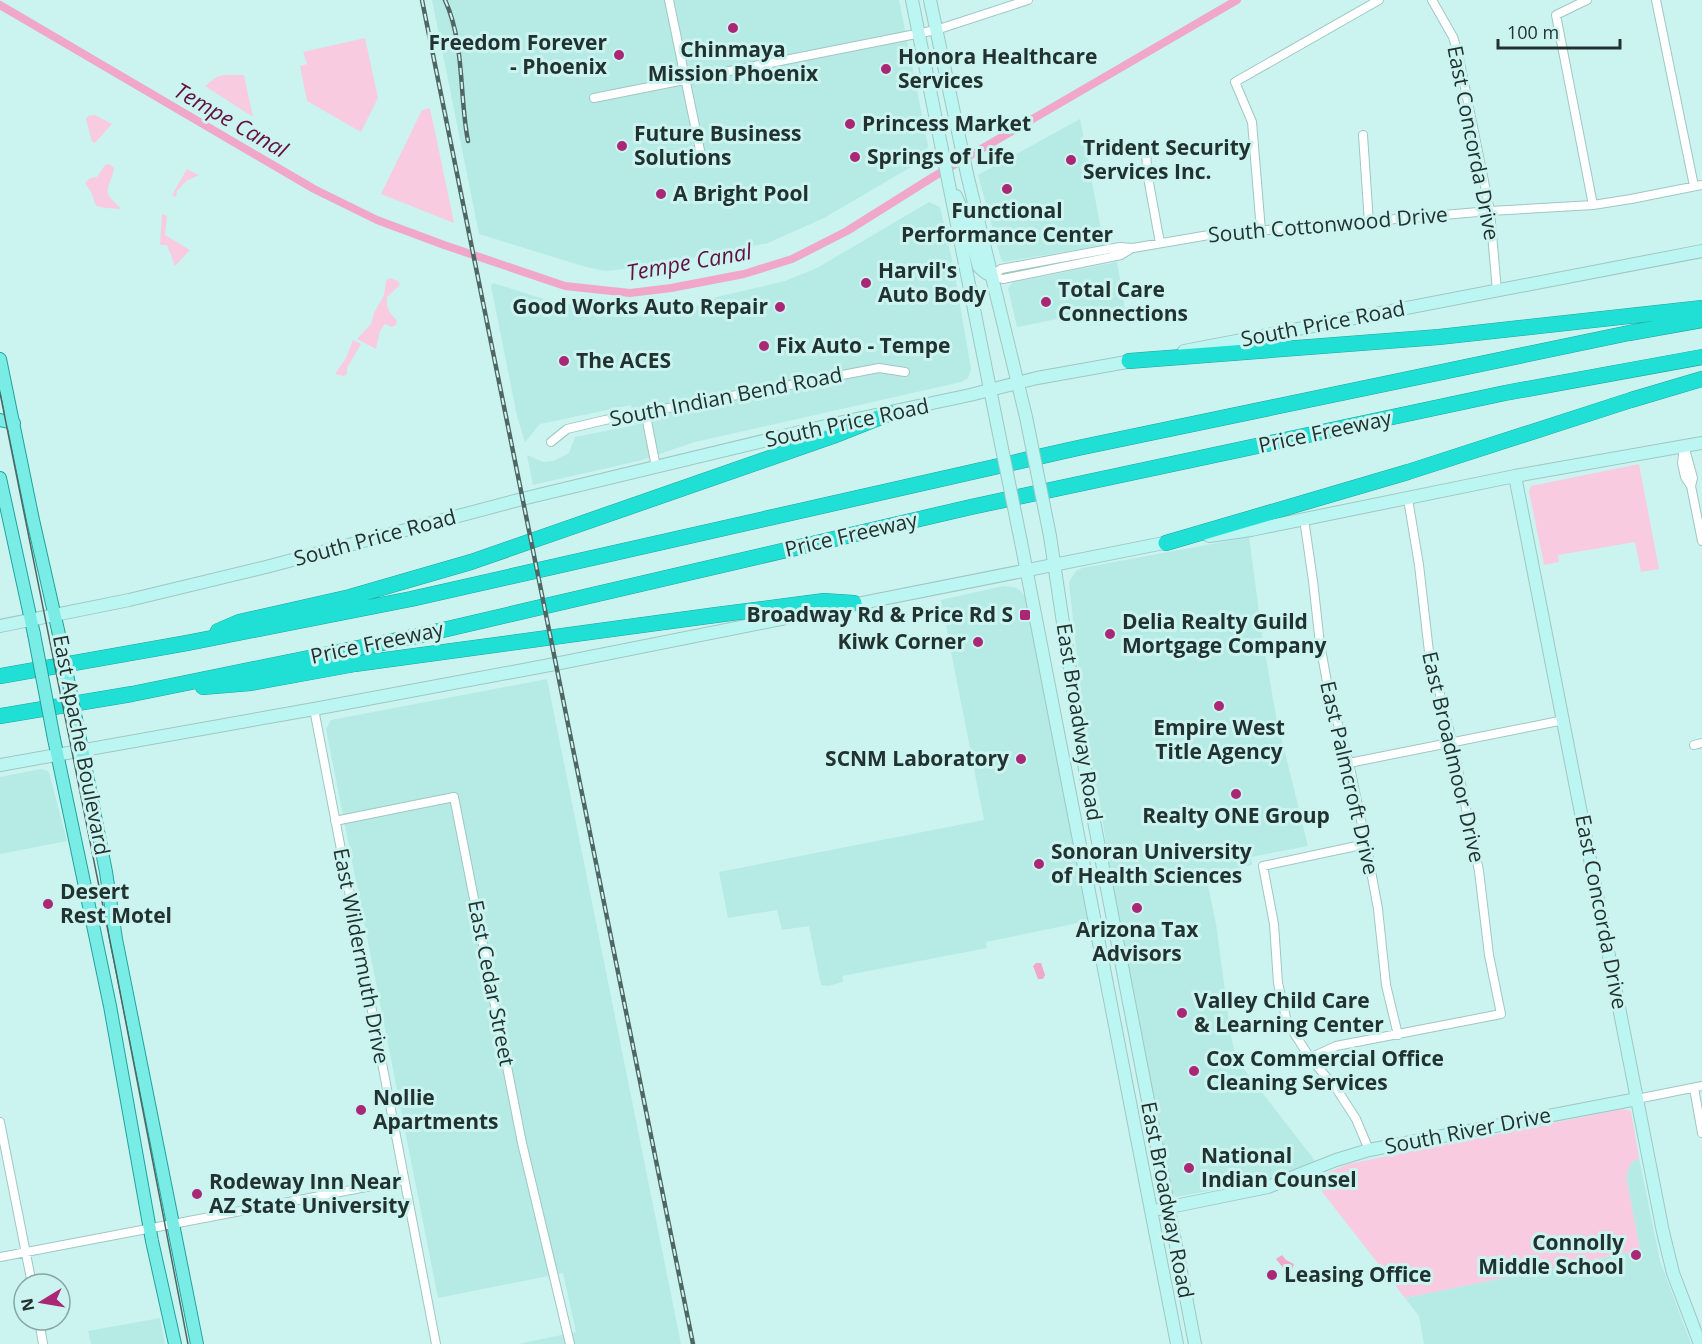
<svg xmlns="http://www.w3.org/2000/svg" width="1702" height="1344" font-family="'Open Sans',sans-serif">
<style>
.built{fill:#b6eae5}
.green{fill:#f8cbe0}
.water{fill:#f0a7ca}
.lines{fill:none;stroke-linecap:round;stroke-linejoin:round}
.canal{stroke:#f0a7ca;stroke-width:8}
.street-casing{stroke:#9fc7c3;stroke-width:10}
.secondary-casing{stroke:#9fc7c3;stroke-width:14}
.primary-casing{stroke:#21a39c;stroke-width:14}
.highway-casing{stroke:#21a39c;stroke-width:16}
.street{stroke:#fff;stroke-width:8}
.secondary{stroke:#bcf6f3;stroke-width:12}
.primary{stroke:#79ece6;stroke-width:12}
.highway{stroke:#20e0d6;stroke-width:15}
.tram{stroke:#506664;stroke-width:1.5}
.rail-casing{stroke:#506664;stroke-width:4.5}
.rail{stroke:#cbf4f0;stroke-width:2;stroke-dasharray:7;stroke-linecap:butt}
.secondary-bridge-casing{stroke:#9fc7c3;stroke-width:14;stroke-linecap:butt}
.primary-bridge-casing{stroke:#21a39c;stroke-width:14;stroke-linecap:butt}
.secondary-bridge{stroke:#bcf6f3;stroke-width:12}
.primary-bridge{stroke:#79ece6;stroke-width:12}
.poi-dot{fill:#a92774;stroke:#cbf4f0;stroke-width:2}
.labels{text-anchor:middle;stroke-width:6;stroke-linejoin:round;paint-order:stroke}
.poi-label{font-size:21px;font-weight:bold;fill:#223230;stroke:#cbf4f0;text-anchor:start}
.street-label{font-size:21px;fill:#223230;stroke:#cbf4f0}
.water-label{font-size:22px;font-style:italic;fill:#641042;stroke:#cbf4f0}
</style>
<rect width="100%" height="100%" fill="#cbf4f0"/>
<path class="built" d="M432 0H899L928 146 923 160 824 218 768 243 653 266 605 271 586 267 479 234Z
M1080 119 1104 245 1004 262 1001 259 978 175Z
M929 202 940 207 953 264 971 369 968 378 961 382 695 442 642 460 533 485 527 455 543 462 553 461 569 453 575 437 636 425 631 405 540 424 525 442 517 416 491 286 493 283 547 300 613 313 614 317 649 315 688 310 717 297 785 281 817 268Z
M1117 262 1125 309 1063 321 1062 318 1017 327 1008 288 1013 282Z
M1249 537 1263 641 1276 716 1308 846 1251 857 1252 865 1206 876 1216 924 1231 1035 1238 1069 1243 1068 1316 1162 1287 1175 1267 1180 1176 1197 1173 1194 1132 987 1112 883 1099 797 1092 776 1084 721 1069 582 1076 571 1082 568Z
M1003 586 1014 587 1020 590 1026 598 1088 921 986 942 987 948 842 976 843 982 828 986 821 985 809 926 782 930 777 910 728 918 719 872 984 820 941 600Z
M547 679 681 1344H518L576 1332 563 1273 438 1298 326 729 331 720Z
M41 769 48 771 50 776 67 841 0 854V777Z
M1639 1158 1660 1261 1691 1344H1424L1419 1316 1405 1298 1640 1250 1626 1176 1631 1163Z
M160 1318 165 1344H91L88 1331Z"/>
<path class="green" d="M365 38 378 98 361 132 307 101 300 66 307 64 303 52Z
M223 75H244L253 117 205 86 215 78Z
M430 108 454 223 381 194 422 110Z
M95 115 112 124 95 143 92 142 86 119 88 116Z
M109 164 114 168C114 175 106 187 108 193 109 198 117 204 121 209 82 207 103 205 85 183L90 178 97 177 105 165Z
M187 169 199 175 186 181 177 191 176 197 172 195Z
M162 214 167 216 165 235 190 250 175 266 167 245H161L160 244Z
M390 278 398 281 400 285 387 297C386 308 389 313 397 320L396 325 392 327 385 324 380 331 376 349 357 339 371 324 374 313 384 295 386 281Z
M353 340 361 344 347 368V374L343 376 335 374 346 358Z
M1639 464 1659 569 1641 572 1635 542 1558 555 1559 562 1544 565 1529 491 1531 486Z
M1622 1109 1631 1111 1639 1158 1631 1163 1626 1176 1640 1250 1405 1298 1312 1179 1348 1164Z"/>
<path class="water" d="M1036 963H1041L1045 975 1043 979H1038L1033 966Z
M1282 1255 1286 1260 1294 1264 1291 1272 1284 1269 1276 1259Z"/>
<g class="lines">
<path class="canal" d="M0 5 314 189 377 220 444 245 565 286 630 293 671 288 744 274 792 259 847 231 933 177 1237 0"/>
<defs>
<path id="street" d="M669 0 702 160
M1432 0 1453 37 1458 53 1490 211 1497 291
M1587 0 1556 15 1593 205
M1656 0 1694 186
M594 98 936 30 1028 0
M1363 135 1369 223
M1146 145 1147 172 1160 243
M1261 231 1252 122 1235 82 1379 0
M992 276 1001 269 1109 249 1120 247 1133 248 1209 235 1490 211 1593 205 1631 199 1702 185
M992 276 1003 279 1121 255 1132 248
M645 411 656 467
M551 442 567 429 605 420 879 368 905 372
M1684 446 1682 463 1685 477 1691 486 1702 541
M1685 449 1693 478 1691 486
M1304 519 1313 581 1320 644 1329 693 1349 763 1366 844 1378 909 1386 985 1398 1035
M314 709 436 1344
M1694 745 1702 743
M1349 763 1564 720
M335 821 454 797 522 1143 570 1344
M1366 844 1263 866 1274 924 1278 983 1287 1022 1310 1058 1336 1088 1356 1119 1369 1150
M1310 1058 1336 1046 1501 1014 1489 955 1479 871 1452 741 1429 652 1419 565 1408 499
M1694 1088 1702 1133
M1637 1099 1702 1086
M0 1122 32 1284
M0 1257 403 1180
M39 1320 43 1344"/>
<path id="secondary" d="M912 0 997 424
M930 0 967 174 1026 417
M956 196 965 217 979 267 986 273 992 276
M1184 351 1702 251
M1515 476 1663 1232 1673 1273 1700 1344
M1050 536 1088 790 1195 1344
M1209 536 1251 530 1515 476 1702 443
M1021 542 1177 1344
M0 626 129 600 266 567 522 499 838 423 970 395 1037 378 1138 360
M0 765 314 709 555 664 1174 541
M1160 1209 1268 1187 1336 1160 1369 1150 1637 1099"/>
<path id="primary" d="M0 359 33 520 58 630
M0 420 14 423
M0 478 34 634
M79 734 106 872 116 939 197 1344
M54 739 110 1006 152 1241 175 1344"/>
<path id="highway" d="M1129 361 1439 337 1702 308
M1166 543 1408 472 1631 400 1702 379
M218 631 239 622 350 597 471 562 833 436 891 413
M0 676 187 643 411 599 1078 448 1629 333 1702 320
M203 687 251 683 355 664 716 615 824 601 854 603
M0 716 132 694 417 636 971 507 1505 393 1702 357"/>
</defs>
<use href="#street" class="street-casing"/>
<use href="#secondary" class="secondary-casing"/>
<use href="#primary" class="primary-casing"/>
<use href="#highway" class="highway-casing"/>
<use href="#street" class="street"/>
<use href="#secondary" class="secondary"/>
<use href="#primary" class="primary"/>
<use href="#highway" class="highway"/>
<path class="tram" d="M0 393 115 966 188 1344"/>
<defs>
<path id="rail" d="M422 0 693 1344
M445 0C465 44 459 95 468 141"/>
</defs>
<use href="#rail" class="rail-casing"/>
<use href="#rail" class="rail"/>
<defs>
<path id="secondary-bridge" d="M1026 417 1050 536
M997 424 1021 542"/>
<path id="primary-bridge" d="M58 630 79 734
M34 634 54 739"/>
</defs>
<use href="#secondary-bridge" class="secondary-bridge-casing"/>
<use href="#primary-bridge" class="primary-bridge-casing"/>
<use href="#secondary-bridge" class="secondary-bridge"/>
<use href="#primary-bridge" class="primary-bridge"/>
</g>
<g class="poi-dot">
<circle cx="733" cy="28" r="6"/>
<circle cx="619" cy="55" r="6"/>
<circle cx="886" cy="69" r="6"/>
<circle cx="850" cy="124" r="6"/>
<circle cx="622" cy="146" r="6"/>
<circle cx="855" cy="157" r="6"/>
<circle cx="1071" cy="160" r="6"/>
<circle cx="1007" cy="189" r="6"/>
<circle cx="661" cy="194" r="6"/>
<circle cx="866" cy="283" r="6"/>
<circle cx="1046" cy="302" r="6"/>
<circle cx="780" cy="307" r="6"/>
<circle cx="764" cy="346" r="6"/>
<circle cx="564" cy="361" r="6"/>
<rect x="1019" y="609" width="12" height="12" rx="3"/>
<circle cx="1110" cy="634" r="6"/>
<circle cx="978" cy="642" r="6"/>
<circle cx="1219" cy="706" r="6"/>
<circle cx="1021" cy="759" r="6"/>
<circle cx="1236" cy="794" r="6"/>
<circle cx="1039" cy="864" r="6"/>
<circle cx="48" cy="904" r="6"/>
<circle cx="1137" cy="908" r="6"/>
<circle cx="1182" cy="1013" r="6"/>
<circle cx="1194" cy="1071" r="6"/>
<circle cx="361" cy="1110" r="6"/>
<circle cx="1189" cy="1168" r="6"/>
<circle cx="197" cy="1194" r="6"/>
<circle cx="1636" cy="1255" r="6"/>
<circle cx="1272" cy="1275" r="6"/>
</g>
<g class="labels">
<g class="poi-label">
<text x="607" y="50" text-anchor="end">Freedom Forever<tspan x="607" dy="24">- Phoenix</tspan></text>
<text x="733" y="57" text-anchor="middle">Chinmaya<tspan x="733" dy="24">Mission Phoenix</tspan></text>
<text x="898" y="64">Honora Healthcare<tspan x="898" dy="24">Services</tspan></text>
<text x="862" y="131">Princess Market</text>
<text x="634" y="141">Future Business<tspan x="634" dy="24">Solutions</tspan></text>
<text x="1083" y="155">Trident Security<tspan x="1083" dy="24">Services Inc.</tspan></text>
<text x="867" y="164">Springs of Life</text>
<text x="673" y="201">A Bright Pool</text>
<text x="1007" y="218" text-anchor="middle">Functional<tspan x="1007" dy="24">Performance Center</tspan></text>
<text x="878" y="278">Harvil's<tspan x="878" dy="24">Auto Body</tspan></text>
<text x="1058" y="297">Total Care<tspan x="1058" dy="24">Connections</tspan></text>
<text x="768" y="314" text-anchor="end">Good Works Auto Repair</text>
<text x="776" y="353">Fix Auto - Tempe</text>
<text x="576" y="368">The ACES</text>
<text x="1013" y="622" text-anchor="end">Broadway Rd &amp; Price Rd S</text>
<text x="1122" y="629">Delia Realty Guild<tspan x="1122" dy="24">Mortgage Company</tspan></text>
<text x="966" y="649" text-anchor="end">Kiwk Corner</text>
<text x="1219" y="735" text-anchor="middle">Empire West<tspan x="1219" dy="24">Title Agency</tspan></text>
<text x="1009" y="766" text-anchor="end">SCNM Laboratory</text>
<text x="1236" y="823" text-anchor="middle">Realty ONE Group</text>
<text x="1051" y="859">Sonoran University<tspan x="1051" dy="24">of Health Sciences</tspan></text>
<text x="60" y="899">Desert<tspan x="60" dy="24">Rest Motel</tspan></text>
<text x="1137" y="937" text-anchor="middle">Arizona Tax<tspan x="1137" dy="24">Advisors</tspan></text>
<text x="1194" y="1008">Valley Child Care<tspan x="1194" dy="24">&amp; Learning Center</tspan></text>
<text x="1206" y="1066">Cox Commercial Office<tspan x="1206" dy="24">Cleaning Services</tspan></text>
<text x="373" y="1105">Nollie<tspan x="373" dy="24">Apartments</tspan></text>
<text x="1201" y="1163">National<tspan x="1201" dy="24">Indian Counsel</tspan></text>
<text x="209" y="1189">Rodeway Inn Near<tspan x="209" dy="24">AZ State University</tspan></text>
<text x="1624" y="1250" text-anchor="end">Connolly<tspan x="1624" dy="24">Middle School</tspan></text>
<text x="1284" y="1282">Leasing Office</text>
</g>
<g class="street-label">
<text transform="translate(1473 143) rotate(79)" y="7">East Concorda Drive</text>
<text transform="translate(1328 225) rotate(-5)" y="7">South Cottonwood Drive</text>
<text transform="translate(1323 324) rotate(-11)" y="7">South Price Road</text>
<text transform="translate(726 397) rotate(-11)" y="7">South Indian Bend Road</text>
<text transform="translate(847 423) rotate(-12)" y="7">South Price Road</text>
<text transform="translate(1325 432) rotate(-12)" y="7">Price Freeway</text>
<text transform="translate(851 535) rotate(-13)" y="7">Price Freeway</text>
<text transform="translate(375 538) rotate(-15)" y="7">South Price Road</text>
<text transform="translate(377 643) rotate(-12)" y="7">Price Freeway</text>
<text transform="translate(1079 722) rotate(81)" y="7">East Broadway Road</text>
<text transform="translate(81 745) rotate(79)" y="7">East Apache Boulevard</text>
<text transform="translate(1453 757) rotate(77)" y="7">East Broadmoor Drive</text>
<text transform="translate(1349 778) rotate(77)" y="7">East Palmcroft Drive</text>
<text transform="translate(1601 912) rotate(79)" y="7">East Concorda Drive</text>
<text transform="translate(361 956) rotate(79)" y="7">East Wildermuth Drive</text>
<text transform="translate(491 983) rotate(79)" y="7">East Cedar Street</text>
<text transform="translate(1468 1131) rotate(-11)" y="7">South River Drive</text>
<text transform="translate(1167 1200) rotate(79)" y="7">East Broadway Road</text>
</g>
<g class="water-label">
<text transform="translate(231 120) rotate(30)" y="8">Tempe Canal</text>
<text transform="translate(689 262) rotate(-10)" y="8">Tempe Canal</text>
</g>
</g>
<g transform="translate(42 1302) rotate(259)"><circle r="28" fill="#cbf4f0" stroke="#87a6a3" stroke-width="1.5"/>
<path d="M0-4.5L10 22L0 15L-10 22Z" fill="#a92774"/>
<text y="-9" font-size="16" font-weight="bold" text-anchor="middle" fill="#223230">N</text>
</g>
<path d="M1498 39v9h122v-9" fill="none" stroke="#223230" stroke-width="3"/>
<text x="1507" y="39" font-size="18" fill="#223230" stroke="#cbf4f0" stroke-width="4.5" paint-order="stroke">100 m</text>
</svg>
